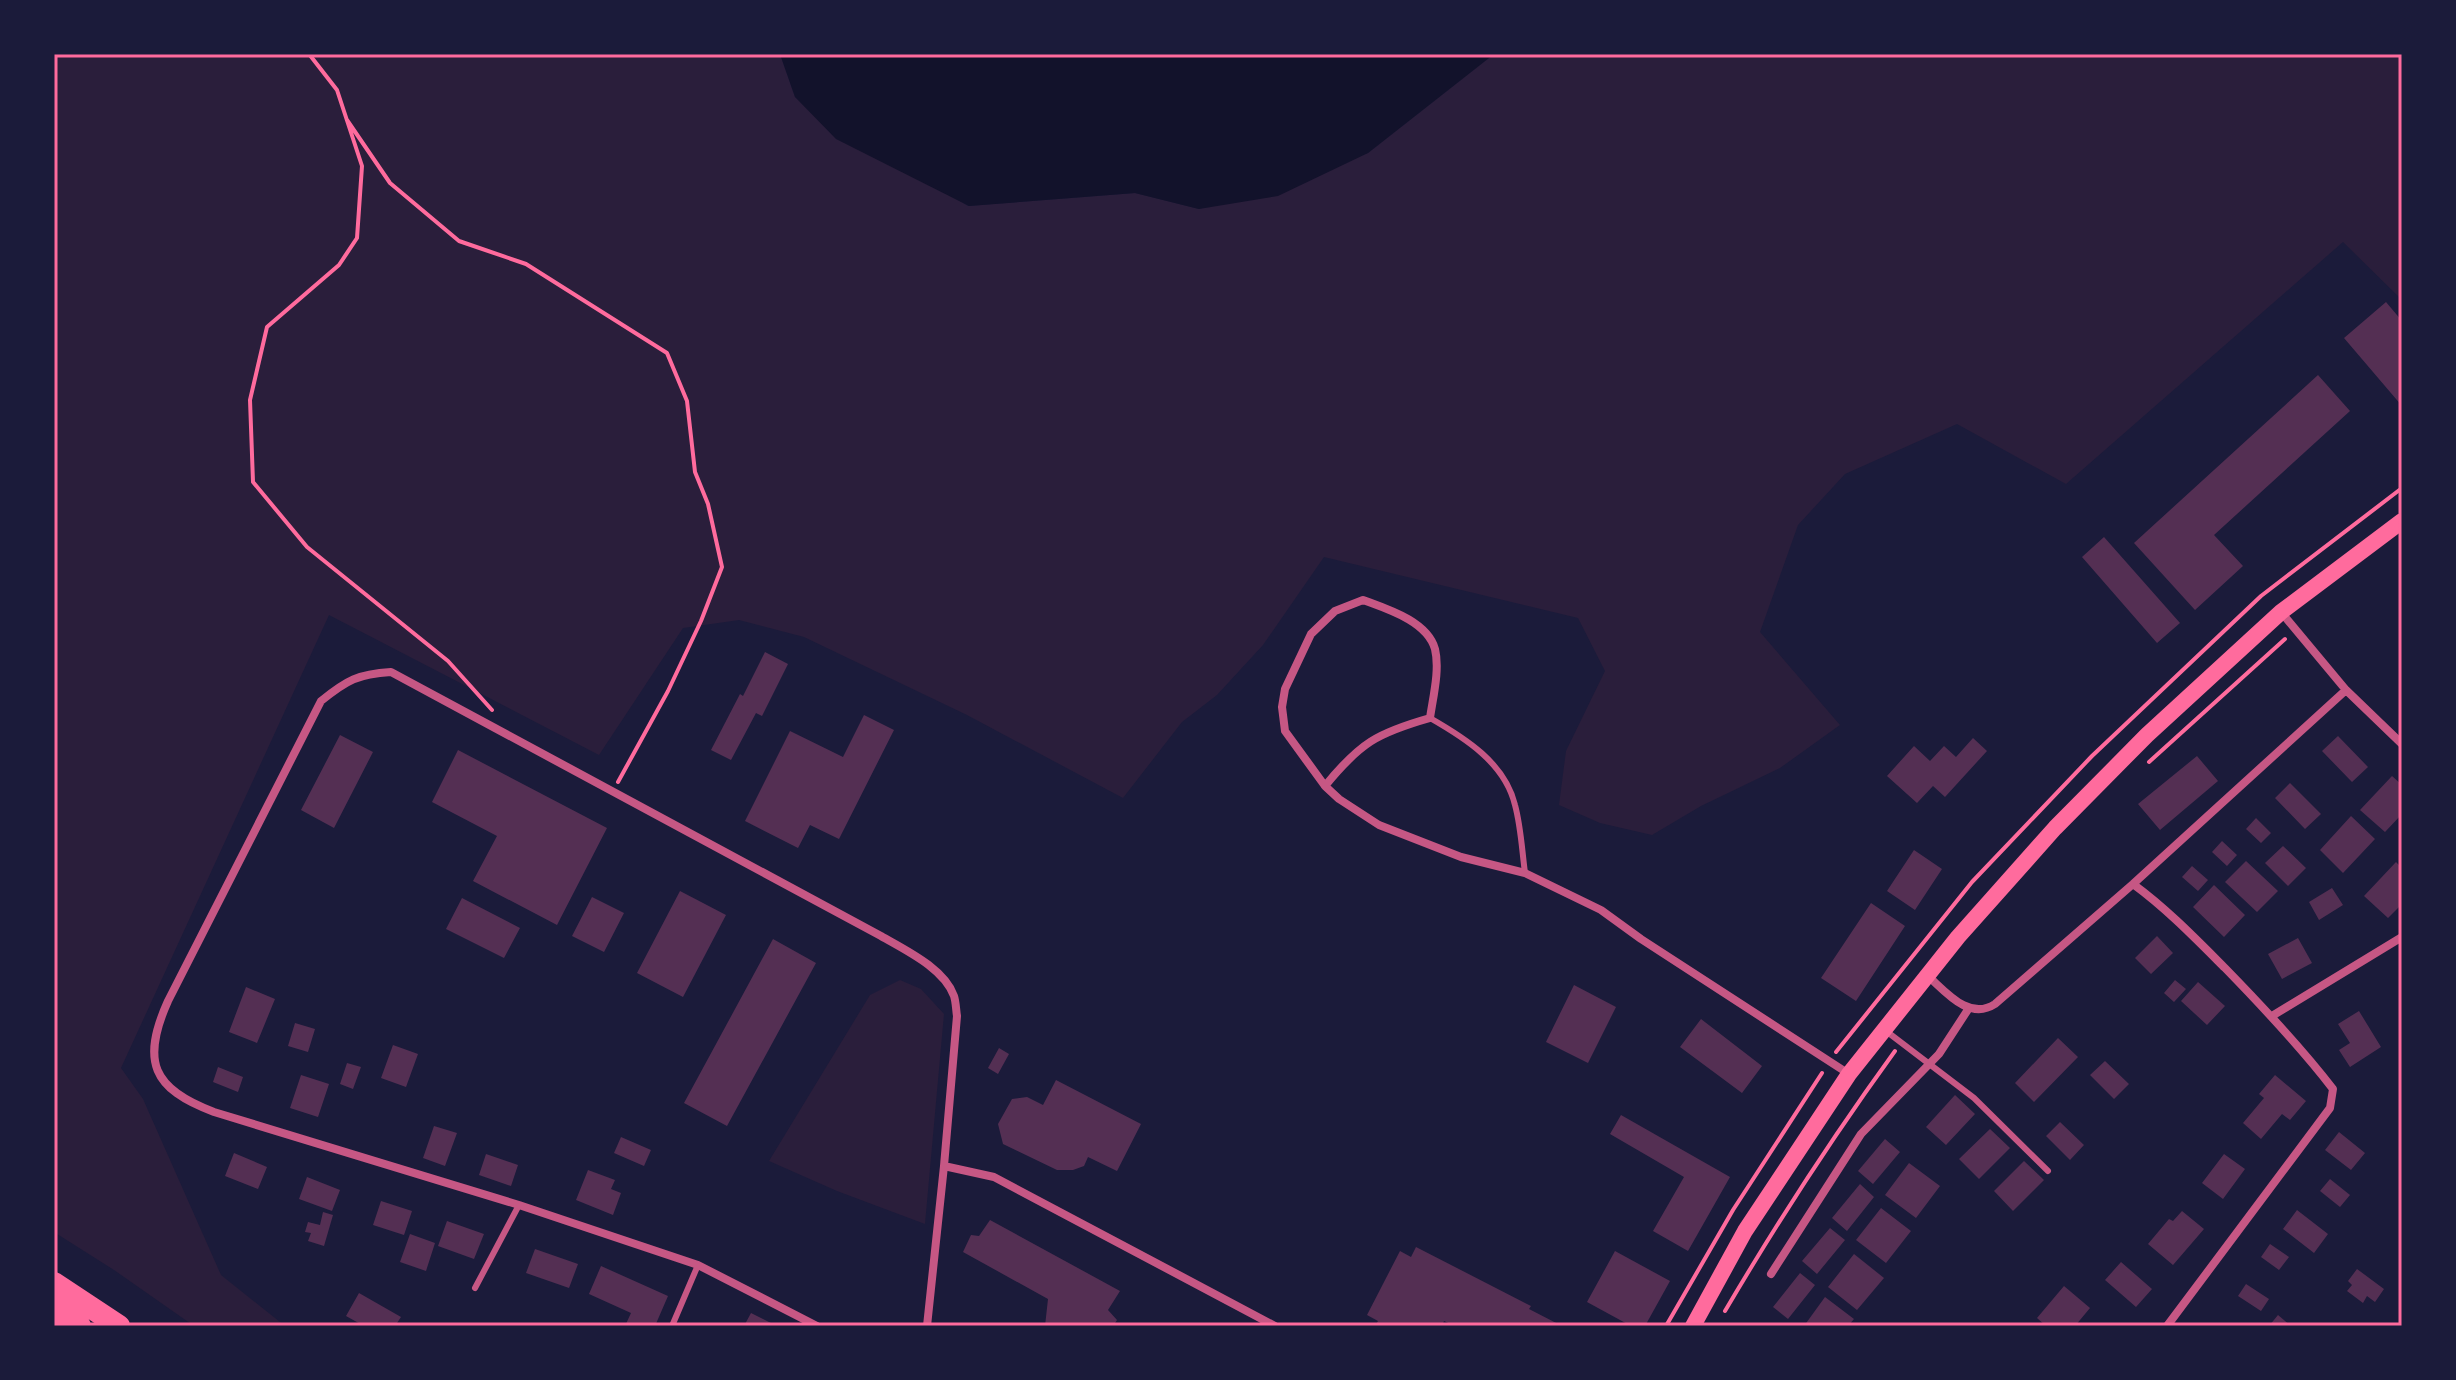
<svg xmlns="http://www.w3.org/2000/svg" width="2456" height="1380" font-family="'Sofia Sans Condensed',sans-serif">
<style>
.green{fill:#2a1e3b}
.water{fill:#12122b}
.building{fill:#542f53}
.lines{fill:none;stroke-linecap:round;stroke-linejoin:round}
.path{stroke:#ff6b9d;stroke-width:4}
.service{stroke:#c65784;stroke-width:6}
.minor{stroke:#c65784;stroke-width:8}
.secondary{stroke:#ff6b9d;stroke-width:16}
.trunk{stroke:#ff6b9d;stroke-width:22}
.neatline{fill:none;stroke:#ff6b9d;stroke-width:3}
</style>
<rect width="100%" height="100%" fill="#1b1b3a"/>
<path class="green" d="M54 54H780L795 97 968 206 1135 193 1199 209 1368 153 1494 54H2402V300L2343 242 2066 484 1957 424 1845 474 1798 525 1760 632 1840 725 1780 768 1701 806 1652 835 1600 823 1559 805 1566 751 1605 671 1578 618 1324 557 1263 645 1217 695 1182 722 1123 798 967 715 804 637 739 620 683 628 599 755 329 615 121 1068 143 1099 221 1275 285 1326H194L114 1270 54 1232Z
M900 980 921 989 944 1014 925 1224 837 1191 769 1161 870 995Z"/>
<path class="water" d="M780 54H1494L1368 153 1278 196 1199 209 1135 193 969 206 836 139 795 97Z"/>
<path class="building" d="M2386 302 2402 321V406L2344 338Z
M2318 375 2350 411 2214 535 2243 566 2195 610 2134 543Z
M2104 537 2180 623 2157 643 2082 557Z
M765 652 788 664 762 716 756 713 731 760 711 750 740 694 743 696Z
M864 715 894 730 839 839 810 825 798 848 745 821 790 731 843 757Z
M340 735 373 752 334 828 301 810Z
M2338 736 2368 767 2352 782 2322 751Z
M1973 738 1987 751 1945 797 1933 786 1917 803 1887 776 1914 746 1930 761 1944 746 1956 757Z
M458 750 607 828 557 925 473 881 497 836 432 802Z
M2197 756 2218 781 2160 830 2138 804Z
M2392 776 2402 785V814L2385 832 2360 810Z
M2290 783 2321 814 2305 829 2275 798Z
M2351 816 2375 839 2343 873 2320 850Z
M2256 818 2271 833 2261 843 2246 829Z
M2222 841 2237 855 2227 866 2212 852Z
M2283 846 2306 868 2288 886 2265 863Z
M1914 850 1942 869 1915 910 1887 891Z
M2246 861 2278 891 2257 912 2225 882Z
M2396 862 2402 868V904L2388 918 2364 896Z
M2192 866 2208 880 2198 891 2182 877Z
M2214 885 2245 915 2224 937 2193 907Z
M2332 888 2343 905 2319 920 2309 902Z
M680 891 726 915 683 997 637 973Z
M592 897 624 913 604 952 572 936Z
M462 898 520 928 504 958 446 929Z
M1871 903 1905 926 1856 1001 1821 978Z
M2157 936 2173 953 2151 974 2135 958Z
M2298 938 2312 963 2282 979 2268 954Z
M773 939 816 963 727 1126 684 1103Z
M2175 980 2186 989 2174 1002 2164 993Z
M2198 982 2225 1006 2207 1025 2181 1001Z
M1574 985 1616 1007 1588 1063 1546 1042Z
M246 987 275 999 257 1043 229 1032Z
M2359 1011 2381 1047 2350 1067 2339 1050 2350 1043 2338 1024Z
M1701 1019 1762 1066 1742 1093 1680 1047Z
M295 1023 315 1029 308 1052 288 1046Z
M2058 1038 2078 1057 2034 1102 2015 1083Z
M393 1045 418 1054 406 1087 381 1078Z
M999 1048 1009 1054 998 1074 988 1068Z
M2105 1061 2129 1084 2114 1099 2090 1075Z
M347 1063 361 1067 353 1089 340 1084Z
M218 1067 243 1077 238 1092 213 1082Z
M301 1075 329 1084 318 1117 290 1108Z
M2275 1075 2306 1101 2290 1120 2282 1114 2261 1139 2243 1123 2264 1098 2259 1094Z
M1056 1080 1141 1124 1117 1171 1088 1157 1084 1166 1073 1170H1057L1003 1144 998 1124 1012 1099 1027 1097 1043 1105Z
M1955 1095 1975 1114 1946 1145 1926 1127Z
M1621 1115 1730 1177 1688 1251 1653 1231 1684 1177 1610 1134Z
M2060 1122 2084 1145 2070 1160 2046 1136Z
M434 1126 457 1133 445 1166 423 1158Z
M1990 1129 2010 1148 1979 1179 1959 1159Z
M2339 1132 2365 1153 2351 1170 2325 1150Z
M621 1137 651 1150 644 1166 614 1153Z
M1885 1139 1900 1152 1873 1184 1858 1171Z
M234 1153 267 1167 258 1189 225 1176Z
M486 1154 518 1165 511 1186 479 1175Z
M2224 1154 2245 1169 2223 1199 2202 1183Z
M2024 1161 2044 1180 2013 1211 1994 1191Z
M1909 1163 1940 1186 1916 1218 1885 1195Z
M588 1170 615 1180 611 1189 621 1193 613 1215 576 1200Z
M307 1177 340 1190 332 1211 299 1199Z
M2330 1179 2350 1195 2340 1207 2320 1191Z
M1860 1184 1874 1197 1847 1231 1832 1218Z
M381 1201 412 1211 404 1235 373 1225Z
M1881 1208 1911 1231 1886 1263 1856 1240Z
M2297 1210 2328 1234 2314 1253 2283 1229Z
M2182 1211 2204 1229 2173 1265 2148 1244 2169 1219 2173 1221Z
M323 1212 333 1215 324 1246 308 1241 311 1233 305 1232 308 1222 320 1225Z
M990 1220 1120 1291 1108 1310 1117 1320 1113 1326H1045L1048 1299 963 1252 971 1235 979 1236Z
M447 1221 484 1234 474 1259 438 1246Z
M1830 1228 1845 1240 1817 1274 1802 1261Z
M410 1234 435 1243 426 1271 400 1262Z
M2270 1244 2289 1257 2279 1270 2261 1257Z
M1416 1247 1531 1306 1529 1309 1562 1326H1455L1444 1321 1442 1326H1375L1378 1321 1367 1315 1400 1251 1411 1257Z
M535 1249 578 1264 569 1288 526 1273Z
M1615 1251 1670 1281 1645 1326H1631L1587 1302Z
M1854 1254 1884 1278 1857 1310 1828 1287Z
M2121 1262 2152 1289 2136 1307 2105 1280Z
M601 1266 668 1296 655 1326H625L631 1313 589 1294Z
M2357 1269 2384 1289 2375 1302 2367 1296 2363 1303 2347 1291 2352 1285 2348 1281Z
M1800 1273 1815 1285 1788 1319 1773 1307Z
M2246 1284 2269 1299 2261 1311 2238 1296Z
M2064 1286 2090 1308 2075 1326H2046L2037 1318Z
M359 1293 401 1317 395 1326H364L346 1316Z
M1825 1297 1854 1319 1848 1326H1804Z
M751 1313 777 1326H744Z
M2278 1315 2291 1326H2269Z"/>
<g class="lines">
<path class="path" d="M309 54 337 90 362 166 357 238 339 265 267 327 250 400 253 482 307 547 448 661 492 710
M347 120 390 183 459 241 526 264 667 353 687 401 695 472 708 504 722 567 701 621 668 691 618 782
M2149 762 2285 639
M1836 1052 1972 882 2092 756 2261 596 2402 488
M1725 1311C1778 1221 1834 1135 1895 1051
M1666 1326 1733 1210 1822 1073"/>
<path class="service" d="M1430 718C1465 738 1505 763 1515 805 1521 827 1522 851 1525 873
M1886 1031 1974 1098 2048 1171
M475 1288 519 1205
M672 1326 698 1265"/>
<path class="minor" d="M2281 612 2346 690 2402 744
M1325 786C1360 743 1377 733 1430 718 1433 697 1440 670 1435 649 1427 621 1387 609 1363 600L1335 611 1311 634 1285 689 1282 707 1285 731 1325 786 1339 799 1379 825 1461 857 1525 873 1601 910 1641 939 1849 1074
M2133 884C2167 909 2195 938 2225 968 2263 1007 2300 1046 2333 1089L2330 1108 2167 1326
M1928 976C1946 992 1969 1021 1995 1004L2133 884 2346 690
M2272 1016 2402 937
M944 1166 994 1177 1275 1326
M1771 1274 1861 1134 1939 1054 1969 1008
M817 1326 698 1265 519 1205 214 1112C152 1089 141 1061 168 1001L321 701C347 680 358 674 391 672L881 936C905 950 944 968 954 996 956 1002 956 1010 957 1016L944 1166 927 1326"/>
<path class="secondary" d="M1693 1326 1745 1231 1849 1074 1958 937 2055 828 2147 735 2281 612 2402 521"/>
<path class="trunk" d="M54 1283 119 1326
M54 1308 80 1326"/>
</g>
<rect width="2456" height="1380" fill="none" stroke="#1b1b3a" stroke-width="112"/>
<rect x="56" y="56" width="2344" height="1268" class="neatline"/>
</svg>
